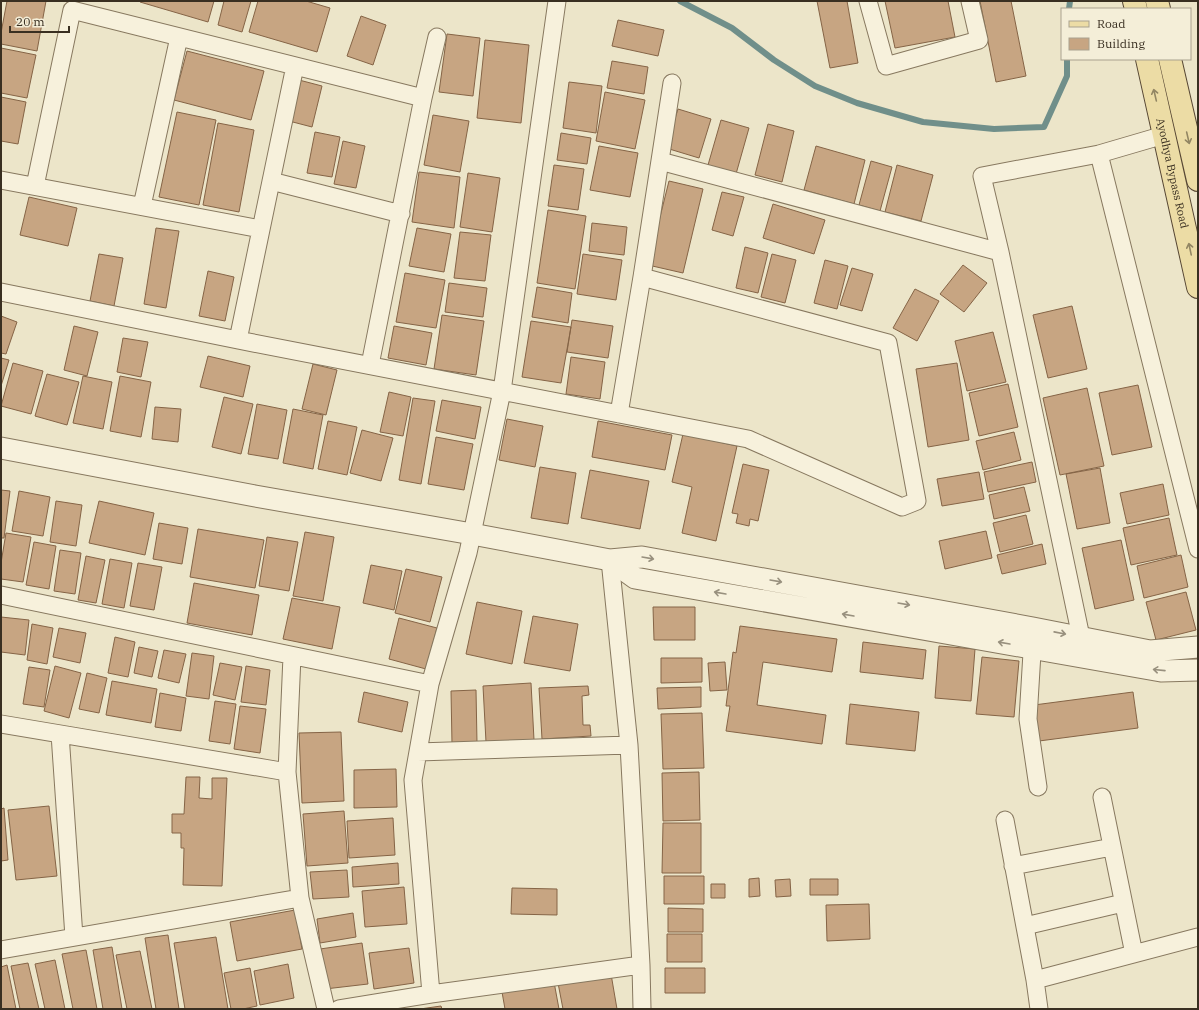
<svg xmlns="http://www.w3.org/2000/svg" width="1199" height="1010" font-family="'IBM Plex Serif',serif">
<style>
.lines{fill:none;stroke-linecap:round;stroke-linejoin:round}
.stream{stroke:#708f8a;stroke-width:6}
.building{fill:#c7a582;stroke:#856446}
.minor-casing{stroke:#87785f;stroke-width:19}
.tertiary-casing{stroke:#87785f;stroke-width:23}
.primary-casing{stroke:#564633;stroke-width:24}
.minor{stroke:#f7f1dc;stroke-width:17}
.tertiary{stroke:#f7f1dc;stroke-width:21}
.primary{stroke:#ecdca5;stroke-width:22}
.oneway{stroke:#928663}
.oneway2{stroke:#98907e}
.labels{text-anchor:middle;stroke-width:3.5;stroke-linejoin:round;paint-order:stroke}
.street-label{font-size:11px;fill:#392f21;stroke:#f4eed8}
</style>
<rect width="100%" height="100%" fill="#ece5c9"/>
<g class="lines">
<path class="stream" d="M680 1 732 28 774 60 815 86 857 103 923 122 994 129 1044 127 1067 76V59
M1069 9 1070 1"/>
</g>
<path class="building" d="M7 1H46L37 51 1 44V33Z
M140 1H214L208 22 140 2Z
M224 1H251L242 32 218 25Z
M258 1H306L330 8 317 52 249 32Z
M817 1H847L858 63 830 68Z
M885 1H948L955 37 895 48Z
M980 1H1011L1026 76 996 82Z
M361 16 386 25 373 65 347 56Z
M618 20 664 30 658 56 612 46Z
M447 34 480 38 473 96 439 92Z
M485 40 529 45 521 123 477 118Z
M1 48 36 55 27 98 1 93Z
M187 51 264 71 251 120 174 100Z
M612 61 648 67 644 94 607 88Z
M299 80 322 86 312 127 289 121Z
M569 82 602 86 596 133 563 128Z
M605 92 645 100 635 149 596 141Z
M1 97 26 102 18 144 1 141Z
M678 109 711 119 699 158 666 148Z
M177 112 216 120 199 205 159 197Z
M433 115 469 121 460 172 424 165Z
M721 120 749 128 736 174 708 165Z
M218 123 254 130 239 212 203 205Z
M768 124 794 131 782 182 755 175Z
M315 132 340 137 332 177 307 173Z
M561 133 591 138 587 164 557 160Z
M343 141 365 146 356 188 334 184Z
M599 146 638 153 630 197 590 190Z
M816 146 865 160 854 204 804 190Z
M871 161 892 167 880 211 859 205Z
M554 165 584 169 578 210 548 206Z
M897 165 933 175 921 221 885 212Z
M419 172 460 177 454 228 412 222Z
M468 173 500 178 492 232 460 227Z
M669 181 703 189 683 273 648 265Z
M722 192 744 197 733 236 712 230Z
M29 197 77 208 68 246 20 235Z
M773 204 825 220 814 254 763 238Z
M548 210 586 216 575 289 537 283Z
M592 223 627 227 624 255 589 251Z
M156 228 179 231 166 308 144 304Z
M417 228 451 234 444 272 409 266Z
M460 232 491 235 485 281 454 278Z
M745 247 768 253 758 293 736 288Z
M99 254 123 258 114 306 90 301Z
M583 254 622 260 616 300 577 294Z
M772 254 796 260 785 303 761 297Z
M825 260 848 266 837 309 814 303Z
M963 265 987 283 964 312 940 294Z
M852 268 873 274 862 311 840 305Z
M208 271 234 277 225 321 199 316Z
M405 273 445 280 436 328 396 322Z
M449 283 487 288 483 317 445 312Z
M537 287 572 293 568 323 532 317Z
M915 289 939 301 917 341 893 328Z
M1072 306 1087 369 1048 378 1033 315Z
M442 315 484 321 476 375 434 369Z
M1 316 17 322 6 354 1 353Z
M572 320 613 326 608 358 567 352Z
M531 321 571 327 561 383 522 377Z
M74 326 98 332 87 376 64 370Z
M394 326 432 333 426 365 388 358Z
M993 332 1006 382 967 391 955 341Z
M123 338 148 342 141 377 117 372Z
M208 356 250 366 243 397 200 387Z
M571 357 605 362 600 399 566 394Z
M1 358 9 360 1 386Z
M13 363 43 371 31 414 1 406Z
M957 363 969 440 928 447 916 369Z
M313 364 337 370 326 415 302 409Z
M47 374 79 382 67 425 35 416Z
M83 376 112 382 103 429 73 423Z
M120 376 151 382 141 437 110 431Z
M1008 384 1018 427 979 436 969 393Z
M1138 385 1152 447 1112 455 1099 393Z
M1087 388 1104 466 1060 475 1043 398Z
M389 392 411 397 403 436 380 432Z
M224 397 253 404 241 454 212 447Z
M413 398 435 401 421 484 399 480Z
M442 400 481 407 475 439 436 431Z
M257 404 287 410 278 459 248 454Z
M155 407 181 409 178 442 152 439Z
M293 409 323 415 313 469 283 463Z
M507 419 543 426 535 467 499 460Z
M328 421 357 427 347 475 318 469Z
M598 421 672 435 665 470 592 457Z
M362 430 393 438 381 481 350 473Z
M1014 432 1021 460 983 470 976 441Z
M683 434 737 446 716 541 682 533 692 487 672 482Z
M436 437 473 444 464 490 428 484Z
M1032 462 1036 482 988 492 984 472Z
M743 464 769 470 758 521 750 519 749 526 736 523 738 514 732 513Z
M540 467 576 473 568 524 531 518Z
M1100 468 1110 523 1077 529 1066 474Z
M590 470 649 481 640 529 581 518Z
M979 472 984 499 942 506 937 479Z
M1163 484 1169 515 1127 524 1120 493Z
M1024 487 1030 511 994 519 989 495Z
M1 490 10 491 4 538H1Z
M19 491 50 497 43 536 12 531Z
M56 501 82 505 76 546 50 542Z
M99 501 154 513 145 555 89 543Z
M1026 515 1033 544 1000 552 993 523Z
M1169 518 1177 555 1131 565 1123 528Z
M159 523 188 528 182 564 153 559Z
M198 529 264 540 255 588 190 577Z
M986 531 992 558 945 569 939 541Z
M305 532 334 537 323 601 293 596Z
M6 533 31 537 23 582 1 579V563Z
M267 537 298 542 289 591 259 586Z
M1121 540 1134 600 1095 609 1082 548Z
M34 542 56 546 49 589 26 585Z
M1042 544 1046 564 1002 574 997 555Z
M60 550 81 553 75 594 54 591Z
M1181 555 1188 587 1144 598 1137 566Z
M86 556 105 560 96 603 78 600Z
M110 559 132 563 124 608 102 604Z
M138 563 162 567 154 610 130 606Z
M371 565 402 571 394 610 363 603Z
M406 569 442 577 430 622 395 613Z
M194 583 259 595 252 635 187 623Z
M1186 592 1196 630 1156 640 1146 602Z
M292 598 340 607 332 649 283 639Z
M477 602 522 611 512 664 466 654Z
M653 607H695V640H654Z
M533 616 578 624 570 671 524 663Z
M1 617 29 620 25 655 1 652Z
M399 618 437 628 426 669 389 659Z
M32 624 53 628 47 664 27 660Z
M740 626 837 639 832 672 763 662 757 705 826 715 822 744 726 731 730 706H726L733 652 736 653Z
M59 628 86 633 80 663 53 657Z
M115 637 135 642 128 677 108 673Z
M863 642 926 650 923 679 860 672Z
M939 646 975 649 971 701 935 698Z
M139 647 158 651 152 677 134 673Z
M164 650 186 654 179 683 158 678Z
M192 653 214 656 209 699 186 696Z
M982 657 1019 661 1014 717 976 714Z
M661 658H702V682L661 683Z
M725 662 727 690 710 691 708 663Z
M220 663 242 667 235 700 213 695Z
M55 666 81 673 69 718 44 711Z
M246 666 270 670 266 705 241 702Z
M29 667 50 670 44 707 23 704Z
M87 673 107 678 99 713 79 709Z
M112 681 157 689 151 723 106 715Z
M531 683 534 740 486 742 483 686Z
M588 686 589 695 582 696 583 725H590L591 736 542 739 539 688Z
M701 687V707L658 709 657 688Z
M476 690 477 743 452 744 451 691Z
M364 692 408 702 402 732 358 722Z
M1133 692 1138 728 1039 741 1034 705Z
M160 693 186 698 181 731 155 727Z
M215 701 236 704 230 744 209 741Z
M850 704 919 712 915 751 846 744Z
M240 706 266 709 260 753 234 749Z
M702 713 704 768 663 769 661 714Z
M341 732 344 801 302 803 299 733Z
M396 769 397 807 354 808V770Z
M699 772 700 820 663 821 662 773Z
M186 777H200L199 798 212 799V778H227L222 886 183 885 184 848H181V833H172V814H184Z
M49 806 57 876 16 880 8 810Z
M4 808 8 860 1 861V809Z
M344 811 348 863 307 866 303 814Z
M393 818 395 855 349 858 347 821Z
M663 823H701V873H662Z
M398 863 399 884 353 887 352 867Z
M347 870 349 897 313 899 310 872Z
M664 876H704V904H664Z
M759 878 760 896 749 897V879Z
M790 879 791 896 776 897 775 880Z
M810 879H838V895H810Z
M711 884H725V898H711Z
M404 887 407 924 365 927 362 891Z
M512 888 557 889V915L511 914Z
M869 904 870 939 827 941 826 905Z
M668 908 703 909V932H668Z
M295 910 302 949 237 961 230 922Z
M353 913 356 937 320 943 317 919Z
M667 934H702V962H667Z
M168 935 179 1009H156L145 938Z
M216 937 228 1009H185L174 943Z
M362 943 368 984 325 989 320 949Z
M112 947 122 1009H103L93 950Z
M409 948 414 983 374 989 369 953Z
M86 950 97 1009H73L62 954Z
M140 951 152 1009H127L116 955Z
M55 960 65 1009H45L35 964Z
M28 963 39 1009H20L11 966Z
M288 964 294 998 260 1005 254 971Z
M7 965 16 1009H1V967Z
M250 968 257 1006 243 1009H231L224 973Z
M665 968H705V993H665Z
M611 974 617 1009H563L558 983Z
M554 982 559 1009H505L502 992Z
M441 1006 442 1009H420Z"/>
<g class="lines">
<defs>
<path id="minor" d="M868 1 886 66 979 40 970 1
M1099 154 1198 549
M660 161 1000 252
M1 180 261 229
M271 181 401 214
M35 186 72 10 423 98
M142 206 179 37
M1 292 238 340 748 439 902 507 917 501 888 343 642 277
M238 340 295 66
M370 365 423 98 437 37
M619 414 642 277 672 83
M610 560 629 745 641 965 642 1009
M1 595 430 684
M1033 636 1028 719 1038 787
M1082 648 1081 637 1000 252 982 176 1099 154 1164 135
M292 656 287 772 300 898 326 1009
M1 724 287 772
M60 734 74 937
M418 752 629 745
M1102 797 1134 954
M1005 820 1035 980 1039 1009
M1013 866 1112 847
M1025 926 1123 903
M1 950 300 898
M1035 980 1198 937
M431 994 413 780 430 684 468 553 502 391 557 1
M339 1009 431 994 641 965"/>
<path id="tertiary" d="M1 448 255 496 472 534 610 560 642 557 1033 628 1150 651 1198 647
M610 560 635 578 1161 671 1198 670"/>
<g id="primary">
<path d="M1134 1 1136 9"/>
<path d="M1157 1 1159 9"/>
<path id="s1" d="M1147 59 1198 287"/>
<path d="M1170 59 1198 180"/>
</g>
</defs>
<use href="#minor" class="minor-casing"/>
<use href="#tertiary" class="tertiary-casing"/>
<use href="#primary" class="primary-casing"/>
<use href="#minor" class="minor"/>
<use href="#tertiary" class="tertiary"/>
<use href="#primary" class="primary"/>
</g>
<defs><path id="oneway-shaft" d="M-6 0H5M1.5-3L5.5 0L1.5 3" fill="none" stroke-width="1.6" stroke-linecap="round" stroke-linejoin="round"/></defs>
<g class="oneway">
<use href="#oneway-shaft" transform="translate(1155 95) rotate(-103)"/>
<use href="#oneway-shaft" transform="translate(1188 138) rotate(77)"/>
<use href="#oneway-shaft" transform="translate(1190 249) rotate(-102)"/>
</g>
<g class="oneway2">
<use href="#oneway-shaft" transform="translate(648 558) rotate(10)"/>
<use href="#oneway-shaft" transform="translate(776 581) rotate(10)"/>
<use href="#oneway-shaft" transform="translate(720 593) rotate(-170)"/>
<use href="#oneway-shaft" transform="translate(904 604) rotate(10)"/>
<use href="#oneway-shaft" transform="translate(848 615) rotate(-170)"/>
<use href="#oneway-shaft" transform="translate(1060 633) rotate(11)"/>
<use href="#oneway-shaft" transform="translate(1004 643) rotate(-170)"/>
<use href="#oneway-shaft" transform="translate(1159 670) rotate(-174)"/>
</g>
<g class="labels">
<g class="street-label">
<text dy="4" stroke="none"><textPath href="#s1" startOffset="117">Ayodhya Bypass Road</textPath></text>
</g>
</g>
<rect width="1199" height="1010" fill="none" stroke="#392f21" stroke-width="4"/>
<rect x="1061" y="8" width="130" height="52" fill="#f4eed8" stroke="#a9a28f"/>
<rect x="1069" y="21" width="20" height="6" fill="#ecdca5" stroke="#a9a28f"/>
<text x="1097" y="28" font-size="12" fill="#392f21">Road</text>
<rect x="1069" y="38" width="20" height="12" fill="#c7a582" stroke="#a9a28f"/>
<text x="1097" y="48" font-size="12" fill="#392f21">Building</text>
<path d="M10 26v6h59v-6" fill="none" stroke="#392f21" stroke-width="2"/>
<text x="16" y="26" font-size="12" fill="#392f21" stroke="#f4eed8" stroke-width="3" paint-order="stroke">20 m</text>
</svg>
